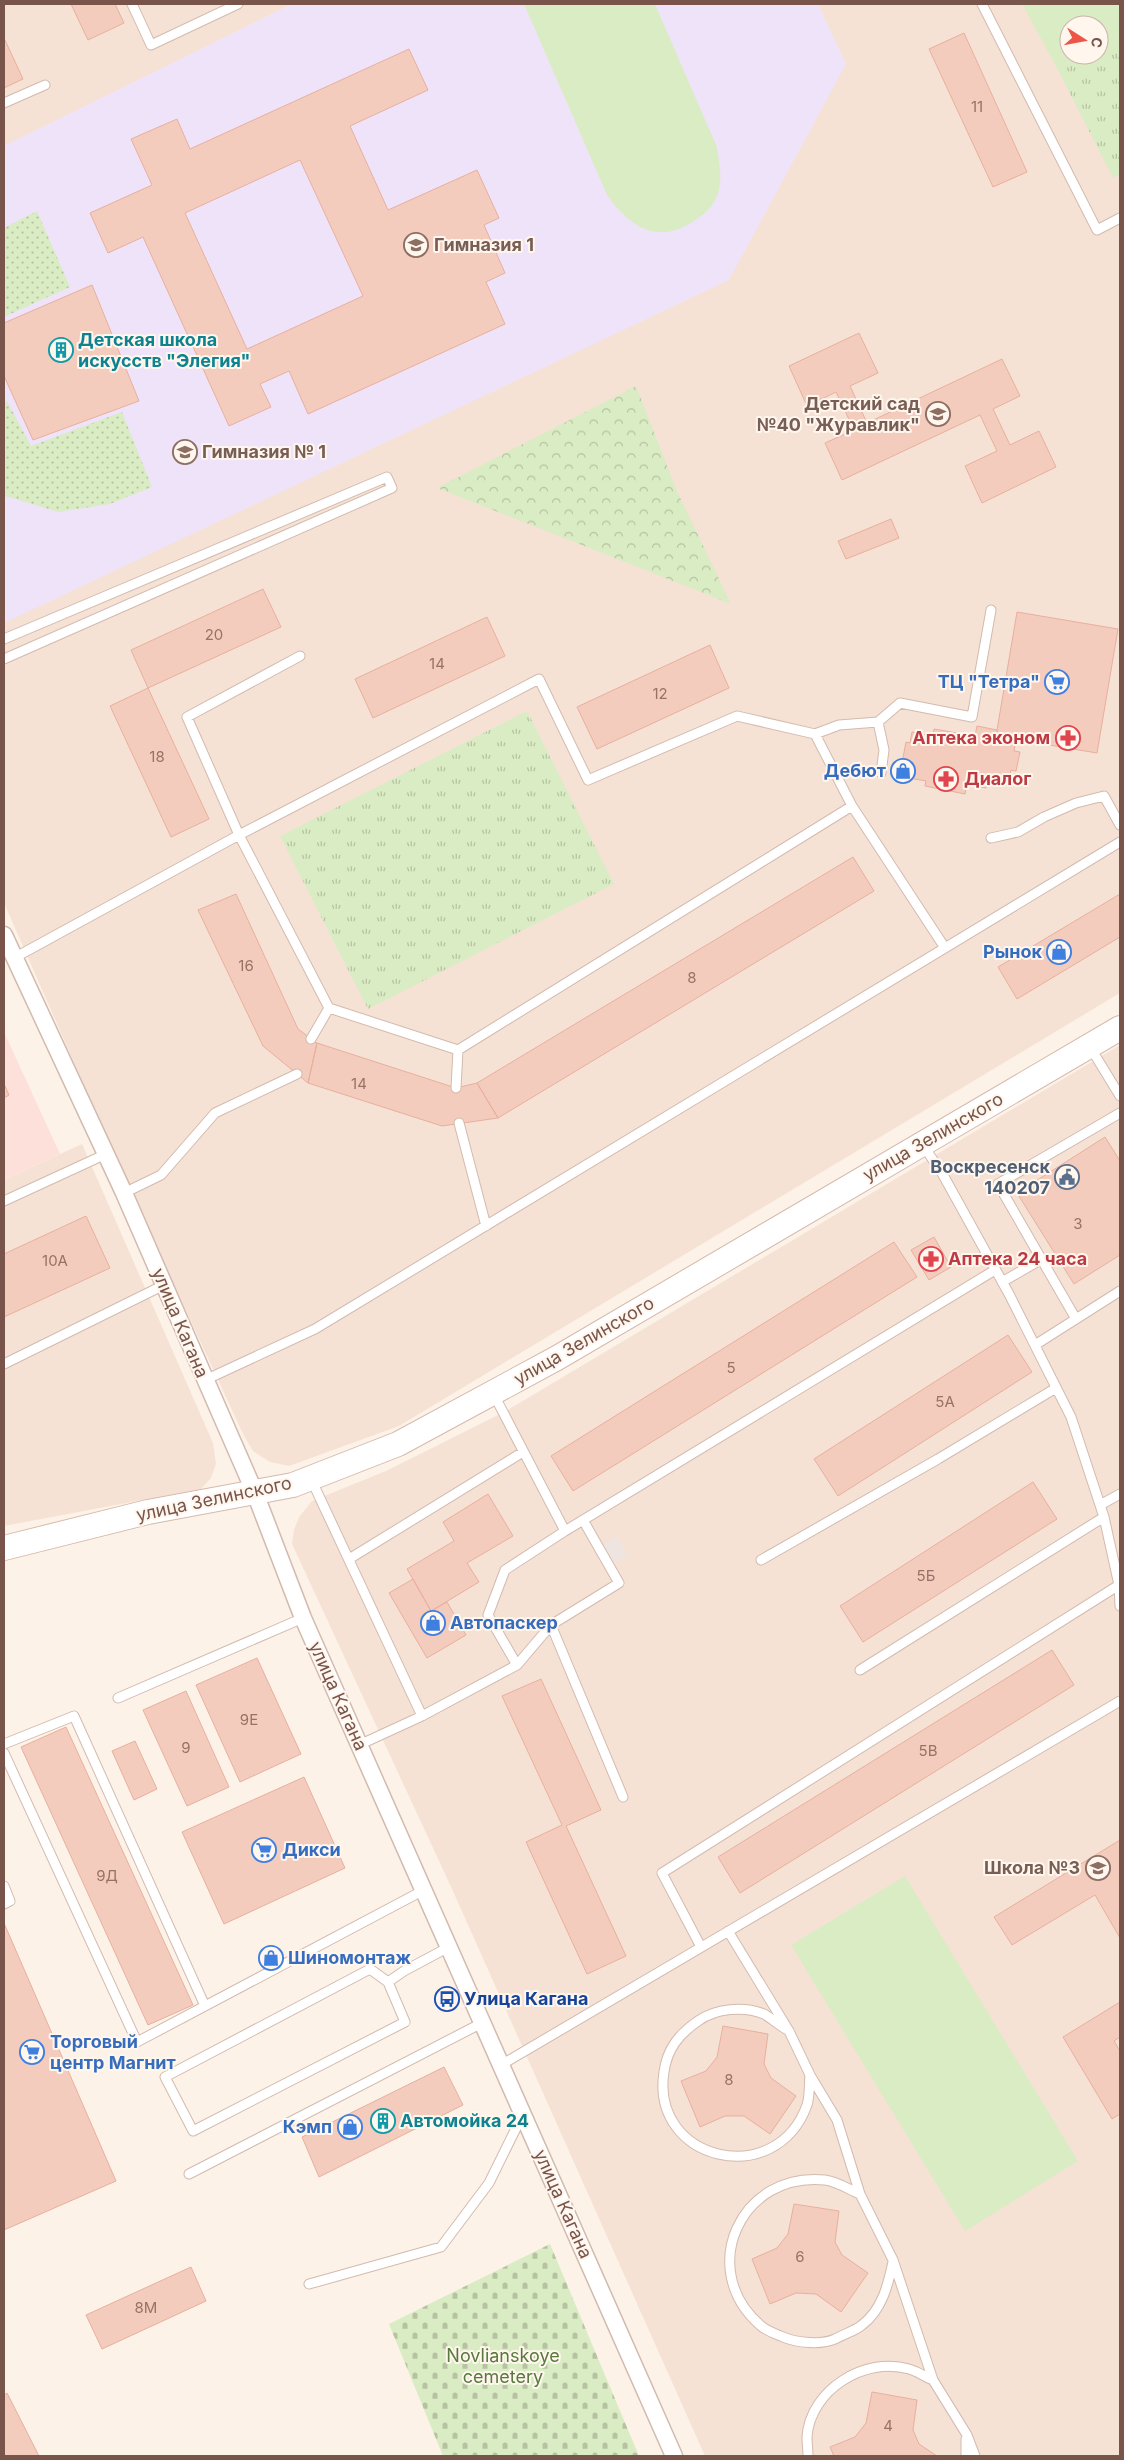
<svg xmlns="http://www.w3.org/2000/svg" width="1124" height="2460" font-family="Inter,sans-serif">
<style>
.residential{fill:#f5e2d5;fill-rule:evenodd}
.commercial{fill:#fee0da}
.industrial{fill:#eee5e1}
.education{fill:#efe3fa}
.grass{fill:url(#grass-dots)}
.forest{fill:url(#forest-crowns)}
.cemetery{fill:url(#cemetery-stones)}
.park{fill:url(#park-tufts)}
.pitch{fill:#daecc4}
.building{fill:#f4ccbd;stroke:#e8af9d;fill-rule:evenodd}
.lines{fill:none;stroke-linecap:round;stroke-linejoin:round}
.lane-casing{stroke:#d3baae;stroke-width:11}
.street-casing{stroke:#d3baae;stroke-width:19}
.secondary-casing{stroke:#d6b9ac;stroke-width:26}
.lane{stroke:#fff;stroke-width:9}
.street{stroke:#fff;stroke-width:16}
.secondary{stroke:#fff;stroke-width:24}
.labels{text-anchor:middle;stroke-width:4;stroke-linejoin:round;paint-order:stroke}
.number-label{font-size:15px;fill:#987267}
.education-label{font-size:18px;font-weight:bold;fill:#785e54;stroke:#fff6ee;text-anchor:start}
.culture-label{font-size:18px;font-weight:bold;fill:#0d838f;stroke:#fff6ee;text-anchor:start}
.shop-label{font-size:18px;font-weight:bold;fill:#366cbe;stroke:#fff6ee;text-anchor:end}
.health-label{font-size:18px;font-weight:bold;fill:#be3a42;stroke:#fff6ee;text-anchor:start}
.street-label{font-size:18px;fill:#79544a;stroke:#fff6ee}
.service-label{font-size:18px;font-weight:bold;fill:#4e5e75;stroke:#fff6ee;text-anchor:end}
.transit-label{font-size:18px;font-weight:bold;fill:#164399;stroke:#fff6ee;text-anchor:start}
.park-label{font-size:18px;fill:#58793e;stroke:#fff6ee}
</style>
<defs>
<pattern id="grass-dots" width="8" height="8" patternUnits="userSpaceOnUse" patternTransform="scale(1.25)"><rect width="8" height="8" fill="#daecc4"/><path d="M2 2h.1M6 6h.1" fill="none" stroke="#b6c2a1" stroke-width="1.8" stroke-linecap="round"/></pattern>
<pattern id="forest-crowns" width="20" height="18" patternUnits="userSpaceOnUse" patternTransform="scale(1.25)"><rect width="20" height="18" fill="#daecc4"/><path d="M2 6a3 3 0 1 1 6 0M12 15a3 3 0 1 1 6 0" fill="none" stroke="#b6c2a1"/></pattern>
<pattern id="cemetery-stones" width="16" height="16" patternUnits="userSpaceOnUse" patternTransform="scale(1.25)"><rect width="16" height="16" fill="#daecc4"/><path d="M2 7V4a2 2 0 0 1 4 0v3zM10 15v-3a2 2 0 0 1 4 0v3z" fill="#b6c2a1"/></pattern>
<pattern id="park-tufts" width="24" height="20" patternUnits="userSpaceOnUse" patternTransform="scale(1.25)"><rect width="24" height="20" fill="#daecc4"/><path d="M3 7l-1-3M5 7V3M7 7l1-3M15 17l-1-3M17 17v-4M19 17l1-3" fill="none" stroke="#b6c2a1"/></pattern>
</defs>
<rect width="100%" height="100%" fill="#fdf2e7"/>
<path class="residential" d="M4 4H1120V993L399 1426 289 1466 270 1462 253 1451 243 1434 121 1170 4 903ZM1069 25H1099V55H1069Z
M1120 1045V2456H705L452 1889 292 1544 294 1530 299 1517 312 1501 386 1471 506 1411Z
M82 1144 213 1443 216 1464 211 1478 201 1489 4 1526V1180Z"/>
<path class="commercial" d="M4 1032 60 1154 4 1180Z"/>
<path class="industrial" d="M616 1536 628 1553 615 1563 602 1546Z"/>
<path class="education" d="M292 4H818L846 64 729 280 4 623V146Z"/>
<path class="grass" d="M37 211 70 287 4 317V228Z
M7 401 31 446 122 412 152 487 110 504 58 512 6 496 4 495V402Z"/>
<path class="forest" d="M636 386 677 491 731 604 437 488Z"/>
<path class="cemetery" d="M550 2244 639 2456H443L389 2324Z"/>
<path class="park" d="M1120 35V174L1113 178 1057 68 1082 55H1099V46Z
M527 711 614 884 368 1009 280 836Z"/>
<path class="pitch" d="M524 4H655L717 147C719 162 723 177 718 193 714 206 705 214 694 221 657 246 629 226 607 195Z
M1022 4H1120V35L1099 46V25H1069V55H1082L1057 68Z
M905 1876 1078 2161 965 2231 791 1945Z"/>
<path class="building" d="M71 4H115L124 23 88 40Z
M964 33 1027 172 993 187 929 49Z
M4 38 23 79 4 88Z
M409 49 428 90 350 126 388 210 477 170 499 218 484 225 505 273 486 282 505 324 308 414 289 371 260 384 271 407 229 426 143 237 108 253 90 213 152 185 131 139 177 119 190 149ZM300 160 363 296 247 349 185 213Z
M92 285 139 401 33 440 4 376V323Z
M859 333 878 373 850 386 867 423 1002 359 1020 396 993 409 1010 445 1039 431 1056 467 982 503 965 466 997 451 980 415 842 480 825 443 854 430 836 392 807 406 789 366Z
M891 519 899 538 846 559 838 541Z
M263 589 281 627 148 688 131 650Z
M1017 612 1118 629 1097 753 996 736Z
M487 617 505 656 373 718 355 679Z
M710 645 729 688 597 749 577 707Z
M148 688 209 819 171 837 110 706Z
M977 726 997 730 996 736 1016 740 1014 751 1020 752 1016 771 1011 770 1008 785 987 781 986 788 967 784 965 794 925 786 926 781 904 777 906 764 902 763 906 742 910 743 912 732 933 736 934 729 975 736Z
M853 857 874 891 498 1118 477 1083Z
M236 894 298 1029 317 1043 308 1083 263 1046 198 910Z
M1120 894V937L1017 999 998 967Z
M317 1043 456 1088 477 1083 498 1118 442 1126 308 1083Z
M4 1084 9 1095 4 1098Z
M1105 1137 1120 1161V1255L1074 1284 1017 1193Z
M86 1216 110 1268 4 1317V1254Z
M934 1237 951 1267 929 1280 911 1250Z
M894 1242 917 1277 573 1491 551 1456Z
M1008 1335 1032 1372 838 1496 814 1459Z
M1033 1482 1057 1519 863 1642 840 1606Z
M488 1494 513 1536 467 1563 479 1582 431 1611 407 1569 454 1541 443 1522Z
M413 1579 431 1611 447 1602 466 1635 427 1658 389 1593Z
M1052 1650 1074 1685 740 1893 718 1857Z
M257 1658 301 1754 240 1782 196 1685Z
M541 1679 601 1810 566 1826 626 1956 587 1974 526 1842 562 1825 502 1696Z
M186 1691 229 1787 187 1806 143 1710Z
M66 1727 193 2005 148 2025 21 1747Z
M135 1741 157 1789 134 1800 112 1751Z
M304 1777 345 1868 224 1924 182 1832Z
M1120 1840V1938L1095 1895 1012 1945 994 1917Z
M4 1923 116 2181 4 2230Z
M1120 2002V2037L1114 2041 1120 2051V2114L1112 2119 1063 2037Z
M723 2026 768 2034 764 2064 771 2078 796 2096 770 2134 744 2116H725L700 2127 681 2081 706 2071 717 2057Z
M444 2067 463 2105 319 2177 302 2137Z
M794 2204 839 2211 835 2242 842 2255 868 2273 841 2312 816 2294 796 2293 770 2304 752 2259 777 2248 788 2234Z
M191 2267 206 2301 102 2349 86 2315Z
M872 2392 917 2400 913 2430 919 2444 937 2456H834L830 2447 855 2437 866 2423Z
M7 2393 39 2456H4V2395Z"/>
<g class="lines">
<defs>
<path id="lane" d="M132 4 151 45 238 4
M982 4 1097 230 1120 218
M4 103 45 85
M4 639 387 477 392 488 4 659
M300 656 187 717 239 835 539 679 588 780 737 716 815 734 839 725 878 722 900 703 972 717 991 610
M878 722 884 750 881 773
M852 806 945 948
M991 838 1018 832 1044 817 1076 803 1104 796 1120 825
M14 958 239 835 329 1008 458 1050 852 806 815 734
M311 1039 329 1008
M1090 1047 1120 1096
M456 1088 458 1050
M459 1123 486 1226
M922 1144 942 1173 1009 1294 1071 1417 1104 1517 1119 1585 1120 1606
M124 1193 161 1175 215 1113 297 1074
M4 1201 106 1154
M1002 1282 1042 1259
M1076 1319 998 1184 1120 1113
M1035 1345 1120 1291
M4 1364 164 1285
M205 1380 315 1329 1120 842
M493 1393 565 1531 995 1270
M311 1479 422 1716
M1100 1505 1120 1494
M349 1559 523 1452
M761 1560 938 1459 1056 1388
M551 1625 623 1797
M517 1665 488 1615 505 1570 565 1531
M860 1670 1104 1517
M118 1698 303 1618
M4 1744 74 1716 205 2006
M359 1745 422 1716 517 1665 551 1625 619 1583 583 1520
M4 1753 137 2042 424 1890
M4 1886 10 1901 4 1904
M728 1931 789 2031 810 2075 837 2120 860 2194 893 2260 933 2380 967 2435 975 2456
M701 1947 662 1873 1119 1585
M388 1982 370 1969 165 2077 193 2131 405 2022 388 1982 404 1971 449 1947
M786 2029C779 2025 771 2018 764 2014 744 2006 716 2008 698 2021 679 2034 667 2049 664 2072 650 2161 776 2191 807 2105 810 2096 809 2084 810 2075
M501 2065 1120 1701
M189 2174 482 2023
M860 2194C850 2190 836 2181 825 2180 741 2171 696 2269 760 2325 766 2331 776 2334 783 2337 797 2343 822 2345 835 2339 844 2334 855 2331 862 2325 882 2310 888 2285 893 2262
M309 2284 441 2247 489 2183 523 2114
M808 2456C808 2450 807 2443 807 2437 810 2390 865 2356 909 2369 917 2371 925 2377 933 2380
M966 2456V2439"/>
<path id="street" d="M4 935 124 1193 255 1493 303 1618 674 2456"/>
<path id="secondary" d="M4 1548 148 1512 293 1485 398 1444 557 1358 1120 1028"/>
</defs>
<use href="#lane" class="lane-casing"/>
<use href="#street" class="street-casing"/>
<use href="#secondary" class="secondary-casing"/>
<use href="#lane" class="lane"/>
<use href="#street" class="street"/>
<use href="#secondary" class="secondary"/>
</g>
<defs>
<symbol id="school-ring" viewBox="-11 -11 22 22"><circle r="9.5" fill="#fff6ee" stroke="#8d6e63" stroke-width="1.5"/><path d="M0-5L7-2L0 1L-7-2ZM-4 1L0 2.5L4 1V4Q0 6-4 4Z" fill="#8d6e63"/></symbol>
<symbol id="building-ring" viewBox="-11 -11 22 22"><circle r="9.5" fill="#fff6ee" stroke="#0f9aa8" stroke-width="1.5"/><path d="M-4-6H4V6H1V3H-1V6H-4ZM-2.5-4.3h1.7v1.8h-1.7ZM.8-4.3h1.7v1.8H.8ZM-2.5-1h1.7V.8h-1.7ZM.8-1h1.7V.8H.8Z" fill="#0f9aa8"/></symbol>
<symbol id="supermarket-ring" viewBox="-11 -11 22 22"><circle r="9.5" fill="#fff6ee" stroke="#3f7fe0" stroke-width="1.5"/><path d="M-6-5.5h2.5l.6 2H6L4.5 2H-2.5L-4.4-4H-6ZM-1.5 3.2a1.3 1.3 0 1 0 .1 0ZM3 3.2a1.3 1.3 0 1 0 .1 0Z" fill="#3f7fe0"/></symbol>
<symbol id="pharmacy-ring" viewBox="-11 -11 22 22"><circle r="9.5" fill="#fff6ee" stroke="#e0444e" stroke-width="1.5"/><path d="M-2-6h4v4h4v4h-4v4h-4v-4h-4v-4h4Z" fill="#e0444e"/></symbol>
<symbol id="shop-ring" viewBox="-11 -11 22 22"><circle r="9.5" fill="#fff6ee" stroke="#3f7fe0" stroke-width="1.5"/><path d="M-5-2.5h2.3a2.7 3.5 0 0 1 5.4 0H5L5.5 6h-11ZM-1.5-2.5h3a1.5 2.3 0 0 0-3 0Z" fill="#3f7fe0"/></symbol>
<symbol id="civic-ring" viewBox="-11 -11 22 22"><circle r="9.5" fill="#fff6ee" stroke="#5c6f8a" stroke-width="1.5"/><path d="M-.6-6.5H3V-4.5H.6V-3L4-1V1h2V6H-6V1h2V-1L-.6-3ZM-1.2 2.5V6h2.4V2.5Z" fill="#5c6f8a"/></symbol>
<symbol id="bus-ring" viewBox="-11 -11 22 22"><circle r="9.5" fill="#fff6ee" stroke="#1a4fb4" stroke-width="1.5"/><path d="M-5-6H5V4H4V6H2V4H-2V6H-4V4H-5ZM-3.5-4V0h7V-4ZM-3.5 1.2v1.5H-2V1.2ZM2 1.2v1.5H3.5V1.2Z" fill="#1a4fb4"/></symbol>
</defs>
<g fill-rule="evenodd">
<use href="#school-ring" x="402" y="231" width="28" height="28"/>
<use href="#building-ring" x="47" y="336" width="28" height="28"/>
<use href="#school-ring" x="924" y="400" width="28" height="28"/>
<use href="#school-ring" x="171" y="438" width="28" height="28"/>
<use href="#supermarket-ring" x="1043" y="668" width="28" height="28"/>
<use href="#pharmacy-ring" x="1054" y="724" width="28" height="28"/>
<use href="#shop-ring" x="889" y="757" width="28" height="28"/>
<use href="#pharmacy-ring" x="932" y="765" width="28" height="28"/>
<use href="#shop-ring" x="1045" y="938" width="28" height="28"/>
<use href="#civic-ring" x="1053" y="1163" width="28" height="28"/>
<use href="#pharmacy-ring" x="917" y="1245" width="28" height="28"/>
<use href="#shop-ring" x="419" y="1609" width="28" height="28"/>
<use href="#supermarket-ring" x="250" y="1836" width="28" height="28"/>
<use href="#school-ring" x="1084" y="1854" width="28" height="28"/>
<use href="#shop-ring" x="257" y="1944" width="28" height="28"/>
<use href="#bus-ring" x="433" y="1985" width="28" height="28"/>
<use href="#supermarket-ring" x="18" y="2038" width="28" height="28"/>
<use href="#building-ring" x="369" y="2107" width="28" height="28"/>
<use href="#shop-ring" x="336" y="2113" width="28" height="28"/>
</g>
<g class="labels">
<g class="number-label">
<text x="977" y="112">11</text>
<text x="214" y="640">20</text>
<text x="437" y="669">14</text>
<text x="660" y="699">12</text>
<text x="157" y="762">18</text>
<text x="246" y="971">16</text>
<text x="692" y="983">8</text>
<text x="359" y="1089">14</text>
<text x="1078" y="1229">3</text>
<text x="55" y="1266">10А</text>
<text x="731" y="1373">5</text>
<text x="945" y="1407">5А</text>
<text x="926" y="1581">5Б</text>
<text x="249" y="1725">9Е</text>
<text x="186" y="1753">9</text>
<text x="928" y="1756">5В</text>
<text x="107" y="1881">9Д</text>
<text x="729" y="2085">8</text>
<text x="800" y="2262">6</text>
<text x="146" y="2313">8М</text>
<text x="888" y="2431">4</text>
</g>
<g class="education-label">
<text x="434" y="251">Гимназия 1</text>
<text x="920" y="410" text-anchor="end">Детский сад<tspan x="920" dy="21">№40 "Журавлик"</tspan></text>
<text x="202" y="458">Гимназия № 1</text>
<text x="1080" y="1874" text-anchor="end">Школа №3</text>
</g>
<g class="culture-label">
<text x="78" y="346">Детская школа<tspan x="78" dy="21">искусств "Элегия"</tspan></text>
<text x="400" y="2127">Автомойка 24</text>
</g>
<g class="shop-label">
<text x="1040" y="688">ТЦ "Тетра"</text>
<text x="886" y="777">Дебют</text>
<text x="1042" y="958">Рынок</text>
<text x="450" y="1629" text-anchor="start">Автопаскер</text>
<text x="282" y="1856" text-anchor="start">Дикси</text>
<text x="288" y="1964" text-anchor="start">Шиномонтаж</text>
<text x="50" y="2048" text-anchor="start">Торговый<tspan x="50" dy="21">центр Магнит</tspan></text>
<text x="332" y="2133">Кэмп</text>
</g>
<g class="health-label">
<text x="1050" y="744" text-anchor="end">Аптека эконом</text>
<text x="964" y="785">Диалог</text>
<text x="948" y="1265">Аптека 24 часа</text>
</g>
<g class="street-label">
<text transform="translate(933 1137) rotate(-30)" y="6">улица Зелинского</text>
<text transform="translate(180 1323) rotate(67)" y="6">улица Кагана</text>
<text transform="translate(584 1341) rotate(-30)" y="6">улица Зелинского</text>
<text transform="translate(214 1499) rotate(-12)" y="6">улица Зелинского</text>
<text transform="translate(338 1696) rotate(66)" y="6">улица Кагана</text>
<text transform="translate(563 2204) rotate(66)" y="6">улица Кагана</text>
</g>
<g class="service-label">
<text x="1050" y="1173">Воскресенск<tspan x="1050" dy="21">140207</tspan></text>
</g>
<g class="transit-label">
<text x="464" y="2005">Улица Кагана</text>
</g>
<g class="park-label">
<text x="503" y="2362">Novlianskoye<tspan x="503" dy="21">cemetery</tspan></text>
</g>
</g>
<rect width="1124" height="2460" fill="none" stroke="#79544a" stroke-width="10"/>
<g transform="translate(1084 40) rotate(101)"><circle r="24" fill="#fff6ee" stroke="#c9b5ac"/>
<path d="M0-4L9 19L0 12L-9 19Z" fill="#ec5547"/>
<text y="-8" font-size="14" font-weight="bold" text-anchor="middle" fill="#79544a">С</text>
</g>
</svg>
